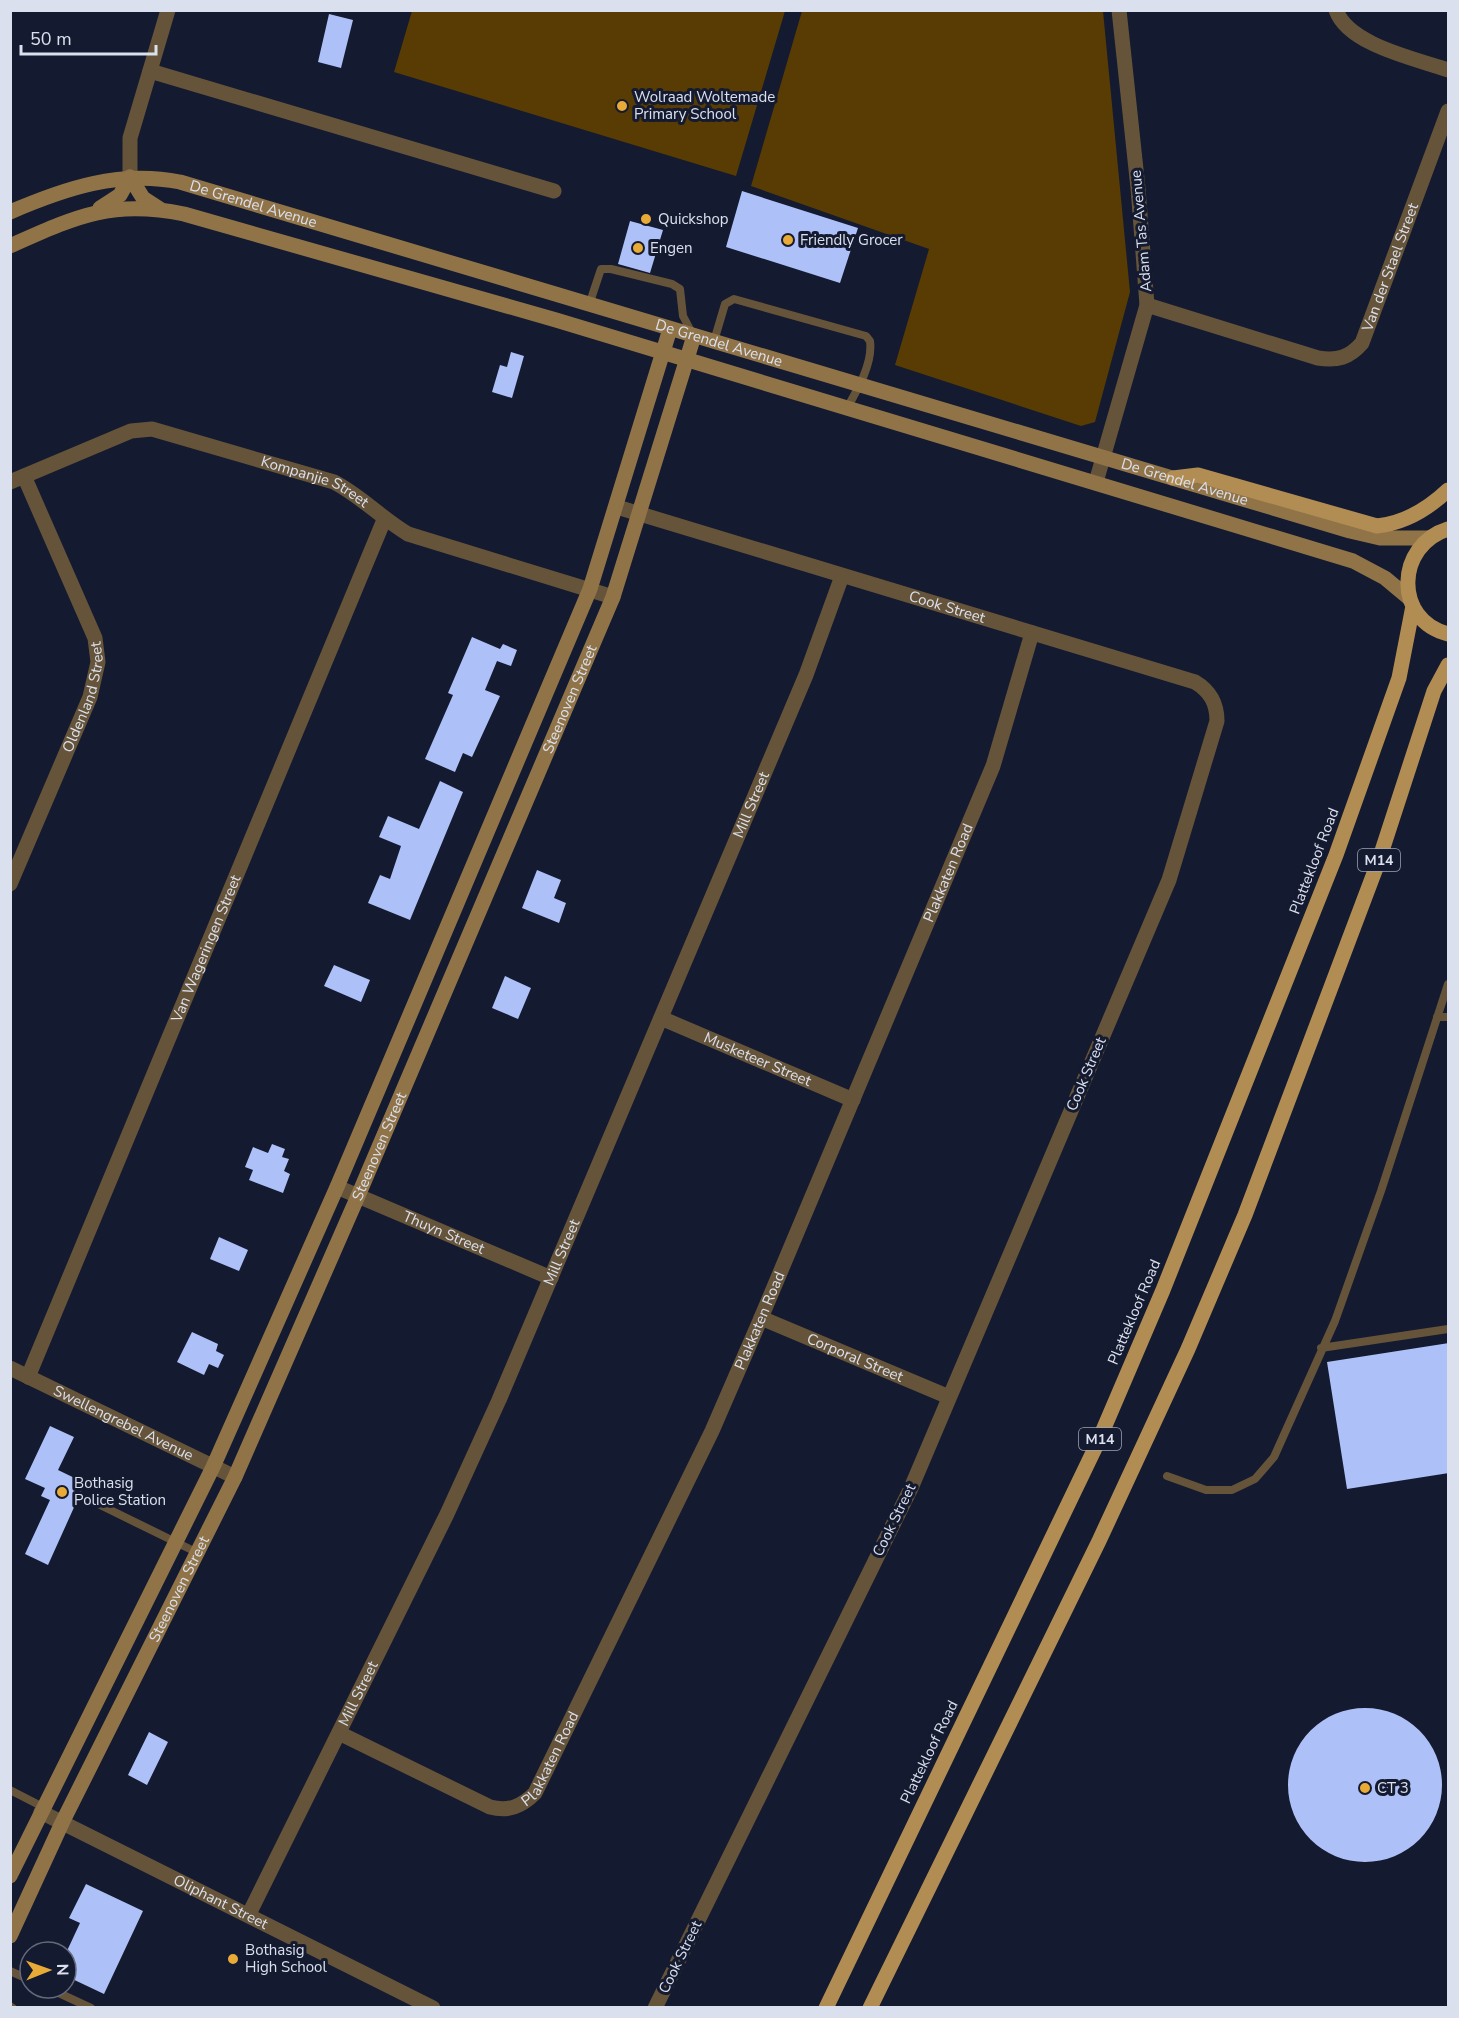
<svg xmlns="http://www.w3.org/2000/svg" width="1459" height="2018" font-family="'Nunito Sans',sans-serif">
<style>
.green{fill:#583c03}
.building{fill:#adc0f8}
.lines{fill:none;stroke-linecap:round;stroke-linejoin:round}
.lane{stroke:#655439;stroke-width:8}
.street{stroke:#655439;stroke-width:15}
.secondary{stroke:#907448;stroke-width:15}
.primary{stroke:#b18d53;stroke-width:15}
.poi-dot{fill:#e8ab37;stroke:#141a2f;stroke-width:2}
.labels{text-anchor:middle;stroke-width:6;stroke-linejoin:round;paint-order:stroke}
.shield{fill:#141a2f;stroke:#9fa5b5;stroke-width:1.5}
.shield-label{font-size:14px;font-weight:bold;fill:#dbe0ee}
.poi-label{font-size:15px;fill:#dbe0ee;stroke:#141a2f;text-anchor:start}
.street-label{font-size:15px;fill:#dbe0ee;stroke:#141a2f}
</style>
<rect width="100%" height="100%" fill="#141a2f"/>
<path class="green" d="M412 11V10L785 11 736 176 394 72Z
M802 11H1103L1130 292 1095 422 1081 426 895 365 929 249 751 186Z"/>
<path class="building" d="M329 14 353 20 341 68 318 62Z
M742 191 858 228 840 283 726 247Z
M630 221 663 230 650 273 618 264Z
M511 352 524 356 512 398 492 392 500 365 507 367Z
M472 637 500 649 503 644 517 650 511 666 497 661 485 690 500 696 472 757 463 753 455 772 425 759 453 695 448 693Z
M440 781 463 792 410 920 368 903 380 875 390 879 401 846 379 837 388 816 419 829Z
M537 870 561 880 554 898 566 903 559 923 522 908Z
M334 965 370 980 361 1002 324 986Z
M505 976 531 988 518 1019 492 1008Z
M272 1144 285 1149 282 1157 289 1159 284 1171 290 1174 283 1193 249 1180 253 1170 245 1167 253 1147 268 1153Z
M219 1237 248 1250 239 1271 210 1259Z
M192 1332 218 1344 216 1351 224 1355 218 1368 209 1364 204 1375 177 1362Z
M1449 1343V1473L1347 1489 1327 1362Z
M50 1426 74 1437 58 1470 85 1483 48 1565 25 1554 50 1500 41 1496 45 1488 25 1479Z
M1288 1785a77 77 0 1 1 154 0a77 77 0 1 1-154 0Z
M149 1732 168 1742 147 1785 128 1775Z
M86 1884 143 1911 104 1994 66 1976V1953L80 1923 69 1918Z"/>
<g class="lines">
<path class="lane" d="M589 305 601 269H611L672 284 680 289 683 316 692 333
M714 341 725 304 734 299 866 336 870 341C873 363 858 389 847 408
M1437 1017H1448
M1321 1348 1448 1329
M1167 1476 1206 1490H1232L1255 1479 1274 1457 1335 1321 1381 1191 1448 984
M90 1500 198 1553
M10 1790 43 1807
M10 1971 30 1980
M48 1988 91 2008
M10 2006 13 2008"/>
<g class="street">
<path d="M1336 10C1348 45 1417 59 1448 70"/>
<path d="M150 71 554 191"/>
<path d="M130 177V138L168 10"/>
<path id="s1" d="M1147 305 1318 358C1337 361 1349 358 1362 343L1448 111"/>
<path id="s2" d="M10 482 131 431 152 429 334 482C361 496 381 518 408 534L613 597"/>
<path d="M1096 482 1147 305 1138 188 1119 10"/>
<path id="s3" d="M617 507 1195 682C1210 691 1217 703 1217 721L1169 880 911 1488 655 2008"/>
<path id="s4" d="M10 884 90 697 98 662 95 638 24 476"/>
<path id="s5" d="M661 1018 853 1100"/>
<path id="s6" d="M337 1187 551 1278"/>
<path id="s7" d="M761 1318 949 1397"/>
<path id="s8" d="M10 1368 235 1477"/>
<path id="s9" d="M28 1377 384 520"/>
<path id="s10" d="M339 1733 490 1807C509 1812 522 1806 535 1793L712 1431 761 1318 993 766 1032 633"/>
<path id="s11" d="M41 1812 433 2008"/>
<path id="s12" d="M249 1914 447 1514 499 1400 806 675 842 576"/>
</g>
<g class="secondary">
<path d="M130 177 143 198 160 209"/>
<path d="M100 208 120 195 130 177"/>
<path id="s13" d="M10 212C66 188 119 170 180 182L1350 531 1380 538H1429"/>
<path d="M10 246C75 217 111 199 184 214L556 320 1353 561 1385 578 1409 598"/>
<path d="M10 1876 213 1467 337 1187 590 589 670 329"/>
<path id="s14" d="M10 1936 62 1823 235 1477 358 1196 613 597 694 336"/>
</g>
<path class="primary" d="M1173 478 1198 475 1377 526C1405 523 1428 509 1448 490
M1448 529C1396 545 1393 620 1448 634
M826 2008 1098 1442 1163 1290 1336 855 1399 678 1413 606
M870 2008 1099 1541 1188 1349 1245 1215 1379 860 1434 691 1448 665"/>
</g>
<g class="poi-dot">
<circle cx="622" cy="106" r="6"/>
<circle cx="646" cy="219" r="6"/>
<circle cx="788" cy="240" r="6"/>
<circle cx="638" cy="248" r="6"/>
<circle cx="62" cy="1492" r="6"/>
<circle cx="1365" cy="1788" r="6"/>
<circle cx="233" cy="1959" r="6"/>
</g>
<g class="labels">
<g class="shield">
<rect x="1358" y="849" width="42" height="22" rx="4.5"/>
<rect x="1079" y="1428" width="42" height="22" rx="4.5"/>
</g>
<g class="shield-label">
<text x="1379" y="865">M14</text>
<text x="1100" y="1444">M14</text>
</g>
<g class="poi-label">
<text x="634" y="102">Wolraad Woltemade<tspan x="634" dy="17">Primary School</tspan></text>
<text x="658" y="224">Quickshop</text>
<text x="800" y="245">Friendly Grocer</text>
<text x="650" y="253">Engen</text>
<text x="74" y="1488">Bothasig<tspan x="74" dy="17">Police Station</tspan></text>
<text x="1377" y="1793">CT 3</text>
<text x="245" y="1955">Bothasig<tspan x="245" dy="17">High School</tspan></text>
</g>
<g class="street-label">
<text dy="5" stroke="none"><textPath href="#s13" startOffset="252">De Grendel Avenue</textPath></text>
<text transform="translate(1141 231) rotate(-95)" y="5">Adam Tas Avenue</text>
<text dy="5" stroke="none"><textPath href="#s1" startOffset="309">Van der Stael Street</textPath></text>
<text dy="5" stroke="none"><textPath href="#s13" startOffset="738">De Grendel Avenue</textPath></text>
<text dy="5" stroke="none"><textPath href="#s13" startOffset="1224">De Grendel Avenue</textPath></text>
<text dy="5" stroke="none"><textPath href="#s2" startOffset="324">Kompanjie Street</textPath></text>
<text dy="5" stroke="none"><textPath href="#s3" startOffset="345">Cook Street</textPath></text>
<text dy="5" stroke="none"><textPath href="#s4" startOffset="202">Oldenland Street</textPath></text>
<text dy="5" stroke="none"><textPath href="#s14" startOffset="1358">Steenoven Street</textPath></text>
<text dy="5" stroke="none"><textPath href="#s12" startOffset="1218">Mill Street</textPath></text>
<text transform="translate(1314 861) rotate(-69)" y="5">Plattekloof Road</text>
<text dy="5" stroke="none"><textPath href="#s10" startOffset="1227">Plakkaten Road</textPath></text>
<text dy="5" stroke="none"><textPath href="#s9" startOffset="464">Van Wageringen Street</textPath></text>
<text dy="5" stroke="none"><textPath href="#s5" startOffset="105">Musketeer Street</textPath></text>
<text transform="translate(1086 1074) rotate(-67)" y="5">Cook Street</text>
<text dy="5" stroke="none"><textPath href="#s14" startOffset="872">Steenoven Street</textPath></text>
<text dy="5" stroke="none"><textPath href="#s6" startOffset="116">Thuyn Street</textPath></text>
<text dy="5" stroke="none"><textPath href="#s12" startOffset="732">Mill Street</textPath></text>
<text transform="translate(1134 1312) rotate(-67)" y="5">Plattekloof Road</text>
<text dy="5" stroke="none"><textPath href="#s10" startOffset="741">Plakkaten Road</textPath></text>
<text dy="5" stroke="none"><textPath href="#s7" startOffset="102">Corporal Street</textPath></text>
<text dy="5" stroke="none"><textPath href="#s8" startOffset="126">Swellengrebel Avenue</textPath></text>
<text transform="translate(894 1520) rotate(-64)" y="5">Cook Street</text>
<text dy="5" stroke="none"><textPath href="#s14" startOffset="386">Steenoven Street</textPath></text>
<text dy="5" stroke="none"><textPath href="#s12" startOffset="246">Mill Street</textPath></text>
<text transform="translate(929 1752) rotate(-64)" y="5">Plattekloof Road</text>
<text dy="5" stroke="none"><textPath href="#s10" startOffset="255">Plakkaten Road</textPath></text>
<text dy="5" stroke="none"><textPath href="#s11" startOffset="201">Oliphant Street</textPath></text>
<text transform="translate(680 1957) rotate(-64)" y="5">Cook Street</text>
</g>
</g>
<rect width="1459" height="2018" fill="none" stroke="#dbe0ee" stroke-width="24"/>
<g transform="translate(48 1970) rotate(89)"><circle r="28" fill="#141a2f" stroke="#64697b" stroke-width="1.5"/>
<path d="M0-4.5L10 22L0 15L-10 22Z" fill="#e8ab37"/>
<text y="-9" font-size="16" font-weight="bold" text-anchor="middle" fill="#dbe0ee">N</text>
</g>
<path d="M21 45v9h135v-9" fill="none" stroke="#dbe0ee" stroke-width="3"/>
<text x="30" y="45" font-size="18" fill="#dbe0ee" stroke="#141a2f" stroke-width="4.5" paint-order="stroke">50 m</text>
</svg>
